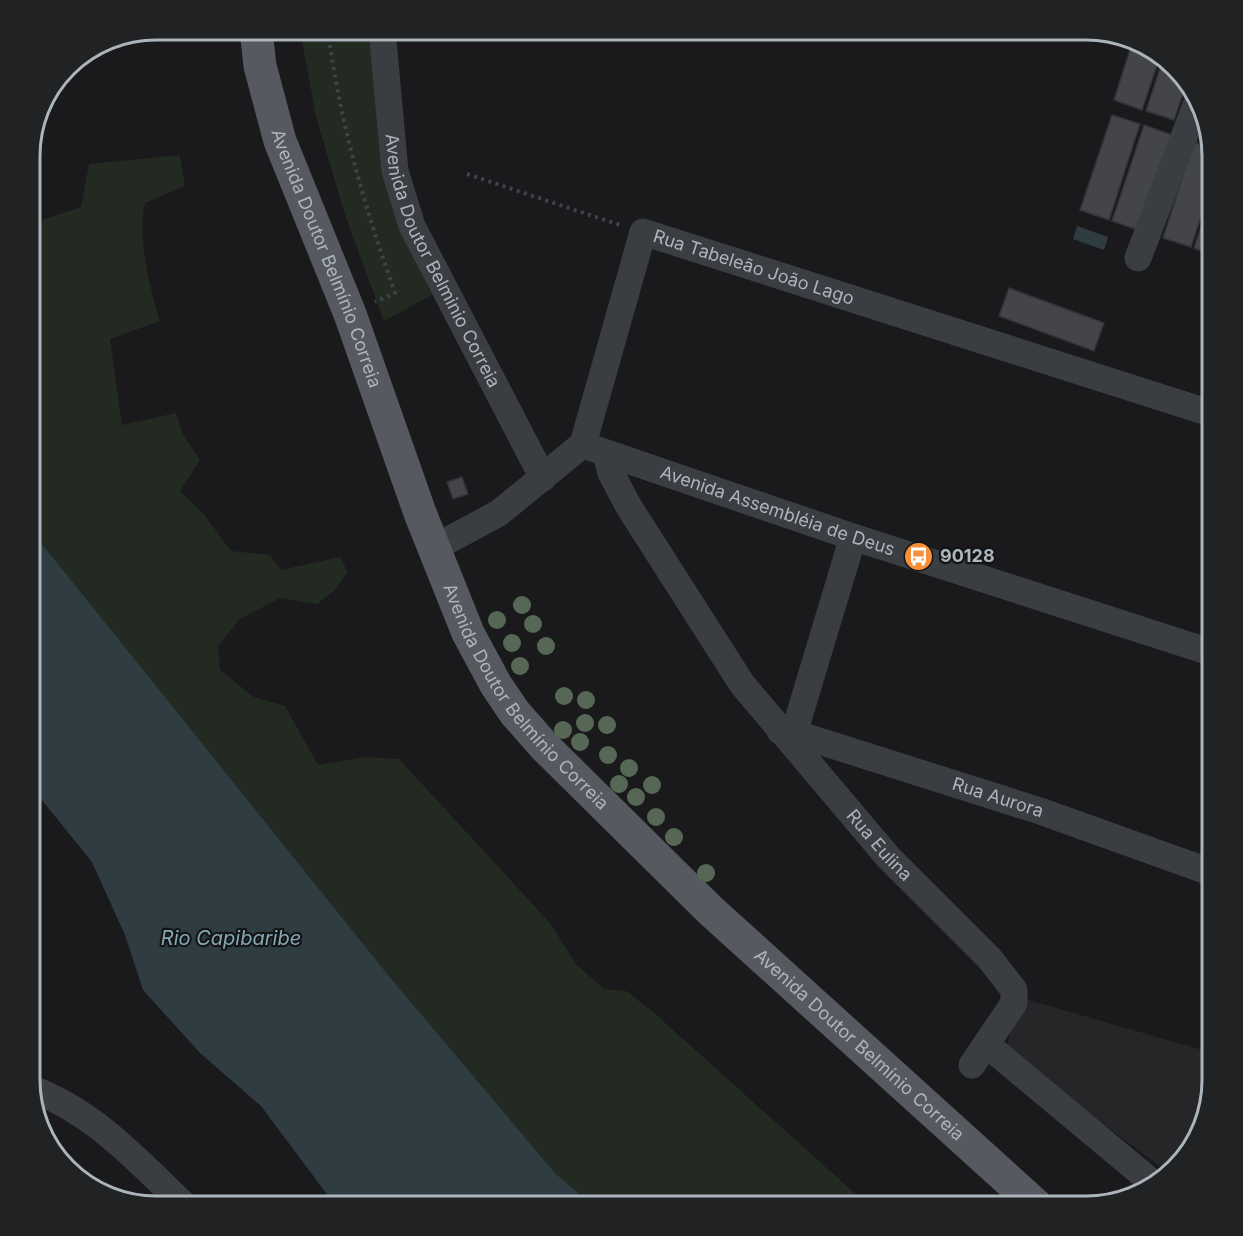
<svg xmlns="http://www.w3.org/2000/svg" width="1243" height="1236" font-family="Inter,sans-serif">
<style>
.built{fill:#262629}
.green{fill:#222a21}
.water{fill:#2f3c41}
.building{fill:#444549;stroke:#343438;stroke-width:1.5}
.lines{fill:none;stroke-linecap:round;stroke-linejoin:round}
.path{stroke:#404448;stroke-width:4;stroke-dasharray:3 4.5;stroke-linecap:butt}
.minor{stroke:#3a3d41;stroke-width:27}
.major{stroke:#565a60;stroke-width:33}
.tree{fill:#566855}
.labels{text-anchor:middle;stroke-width:4.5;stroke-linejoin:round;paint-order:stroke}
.street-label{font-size:18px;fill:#acb4bc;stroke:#151517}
.poi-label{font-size:18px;font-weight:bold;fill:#acb4bc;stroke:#151517;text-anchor:start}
.water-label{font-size:20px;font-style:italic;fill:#83a9b7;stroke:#151517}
.rim{fill:none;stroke:#acb4bc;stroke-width:3}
</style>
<rect width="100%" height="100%" fill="#1a1a1c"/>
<path class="built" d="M1018 997 1213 1053V1080L1203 1129 1170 1174 1006 1051Z"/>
<path class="green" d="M300 30H371L400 230 432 295 384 321 346 218 316 117Z
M180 155 185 186 145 203C137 234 150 290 160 321L110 339 122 425 176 413 183 434 200 460 180 491 203 513 231 551 270 555 281 570 340 557 348 572 334 591 317 604 280 598 240 619 218 646 220 670 254 697 285 706 318 765 364 757 399 759 550 923 576 964 604 989 626 991 652 1011 869 1206H592L555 1173 389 976 30 529V224L81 207 89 164Z"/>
<path class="water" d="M1077 226 1108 237 1104 250 1073 239Z
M30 529 389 976 555 1173 593 1206H330L326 1193 261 1106 200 1053 143 990 125 935 92 862 41 799 30 793Z"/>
<path class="building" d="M1133 40 1142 43 1160 56 1142 110 1114 100Z
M1163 59 1182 73 1187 82 1174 120 1146 111Z
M1204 108 1209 134 1194 129Z
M1112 115 1140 124 1109 220 1080 210Z
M1144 125 1172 135 1141 231 1112 221Z
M1194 142 1211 148 1213 180 1191 247 1163 238Z
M1213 191V255L1194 248Z
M1009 288 1104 323 1094 351 999 316Z
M462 477 468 494 453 499 447 482Z"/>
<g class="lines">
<path class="path" d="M328 30C339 120 365 208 395 293L375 302
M467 174 620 225"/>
<g class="minor">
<path id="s1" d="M382 30 395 171 412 226 543 478"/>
<path d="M1138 258 1198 100"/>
<path id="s2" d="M592 448 853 537 1213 653"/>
<path id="s3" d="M606 454 611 473 629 507 742 684 888 857 990 959 1014 990V1003L972 1065"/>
<path id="s4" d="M434 548 499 513 583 444 643 232 1213 414"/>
<path id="s5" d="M780 731 794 733 1040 811 1213 873"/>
<path d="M794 733 853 537"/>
<path d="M986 1044 1154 1184"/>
<path d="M32 1089C94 1112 138 1161 185 1206"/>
</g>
<path class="major" id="s6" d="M256 30 260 66 280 141 350 314 420 513 468 633 496 685 515 713 545 747 710 910 1037 1206"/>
</g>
<g class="tree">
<circle cx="522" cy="605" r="9"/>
<circle cx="497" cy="620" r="9"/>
<circle cx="533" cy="624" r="9"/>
<circle cx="512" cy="643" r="9"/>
<circle cx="546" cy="646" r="9"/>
<circle cx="520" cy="666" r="9"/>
<circle cx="564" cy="696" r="9"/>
<circle cx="586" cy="700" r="9"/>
<circle cx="585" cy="723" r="9"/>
<circle cx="607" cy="725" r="9"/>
<circle cx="563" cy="730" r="9"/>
<circle cx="580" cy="742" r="9"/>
<circle cx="608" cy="755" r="9"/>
<circle cx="629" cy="768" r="9"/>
<circle cx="619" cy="784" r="9"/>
<circle cx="652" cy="785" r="9"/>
<circle cx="636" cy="797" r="9"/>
<circle cx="656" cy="817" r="9"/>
<circle cx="674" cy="837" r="9"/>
<circle cx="706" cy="873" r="9"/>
</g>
<defs>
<symbol id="bus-disc" viewBox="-11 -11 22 22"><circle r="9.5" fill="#f68f38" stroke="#151517"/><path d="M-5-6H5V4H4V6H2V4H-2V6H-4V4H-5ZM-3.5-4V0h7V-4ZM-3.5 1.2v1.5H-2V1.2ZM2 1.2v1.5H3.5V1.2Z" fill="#fff"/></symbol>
</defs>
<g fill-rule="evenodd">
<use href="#bus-disc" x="902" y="540" width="33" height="33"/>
</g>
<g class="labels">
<g class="street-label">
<text dy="6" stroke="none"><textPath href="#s6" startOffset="240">Avenida Doutor Belmínio Correia</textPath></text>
<text dy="6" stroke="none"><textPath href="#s1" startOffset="242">Avenida Doutor Belminio Correia</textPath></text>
<text dy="6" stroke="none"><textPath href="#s4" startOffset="519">Rua Tabeleão João Lago</textPath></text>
<text dy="6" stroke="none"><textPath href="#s2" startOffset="196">Avenida Assembléia de Deus</textPath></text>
<text dy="6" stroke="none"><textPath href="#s6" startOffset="726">Avenida Doutor Belmínio Correia</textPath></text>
<text dy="6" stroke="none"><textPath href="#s5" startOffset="228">Rua Aurora</textPath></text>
<text dy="6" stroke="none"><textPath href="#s3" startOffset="480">Rua Eulina</textPath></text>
<text dy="6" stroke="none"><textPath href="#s6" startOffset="1212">Avenida Doutor Belmínio Correia</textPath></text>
</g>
<g class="poi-label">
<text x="940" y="562">90128</text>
</g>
<g class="water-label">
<text x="231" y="945">Rio Capibaribe</text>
</g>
</g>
<path d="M0 0H1243V1236H0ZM156 40H1086A116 116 0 0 1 1202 156V1080A116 116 0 0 1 1086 1196H156A116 116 0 0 1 40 1080V156A116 116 0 0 1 156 40Z" fill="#212224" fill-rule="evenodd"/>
<path class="rim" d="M156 40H1086A116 116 0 0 1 1202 156V1080A116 116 0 0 1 1086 1196H156A116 116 0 0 1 40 1080V156A116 116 0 0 1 156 40Z"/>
</svg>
